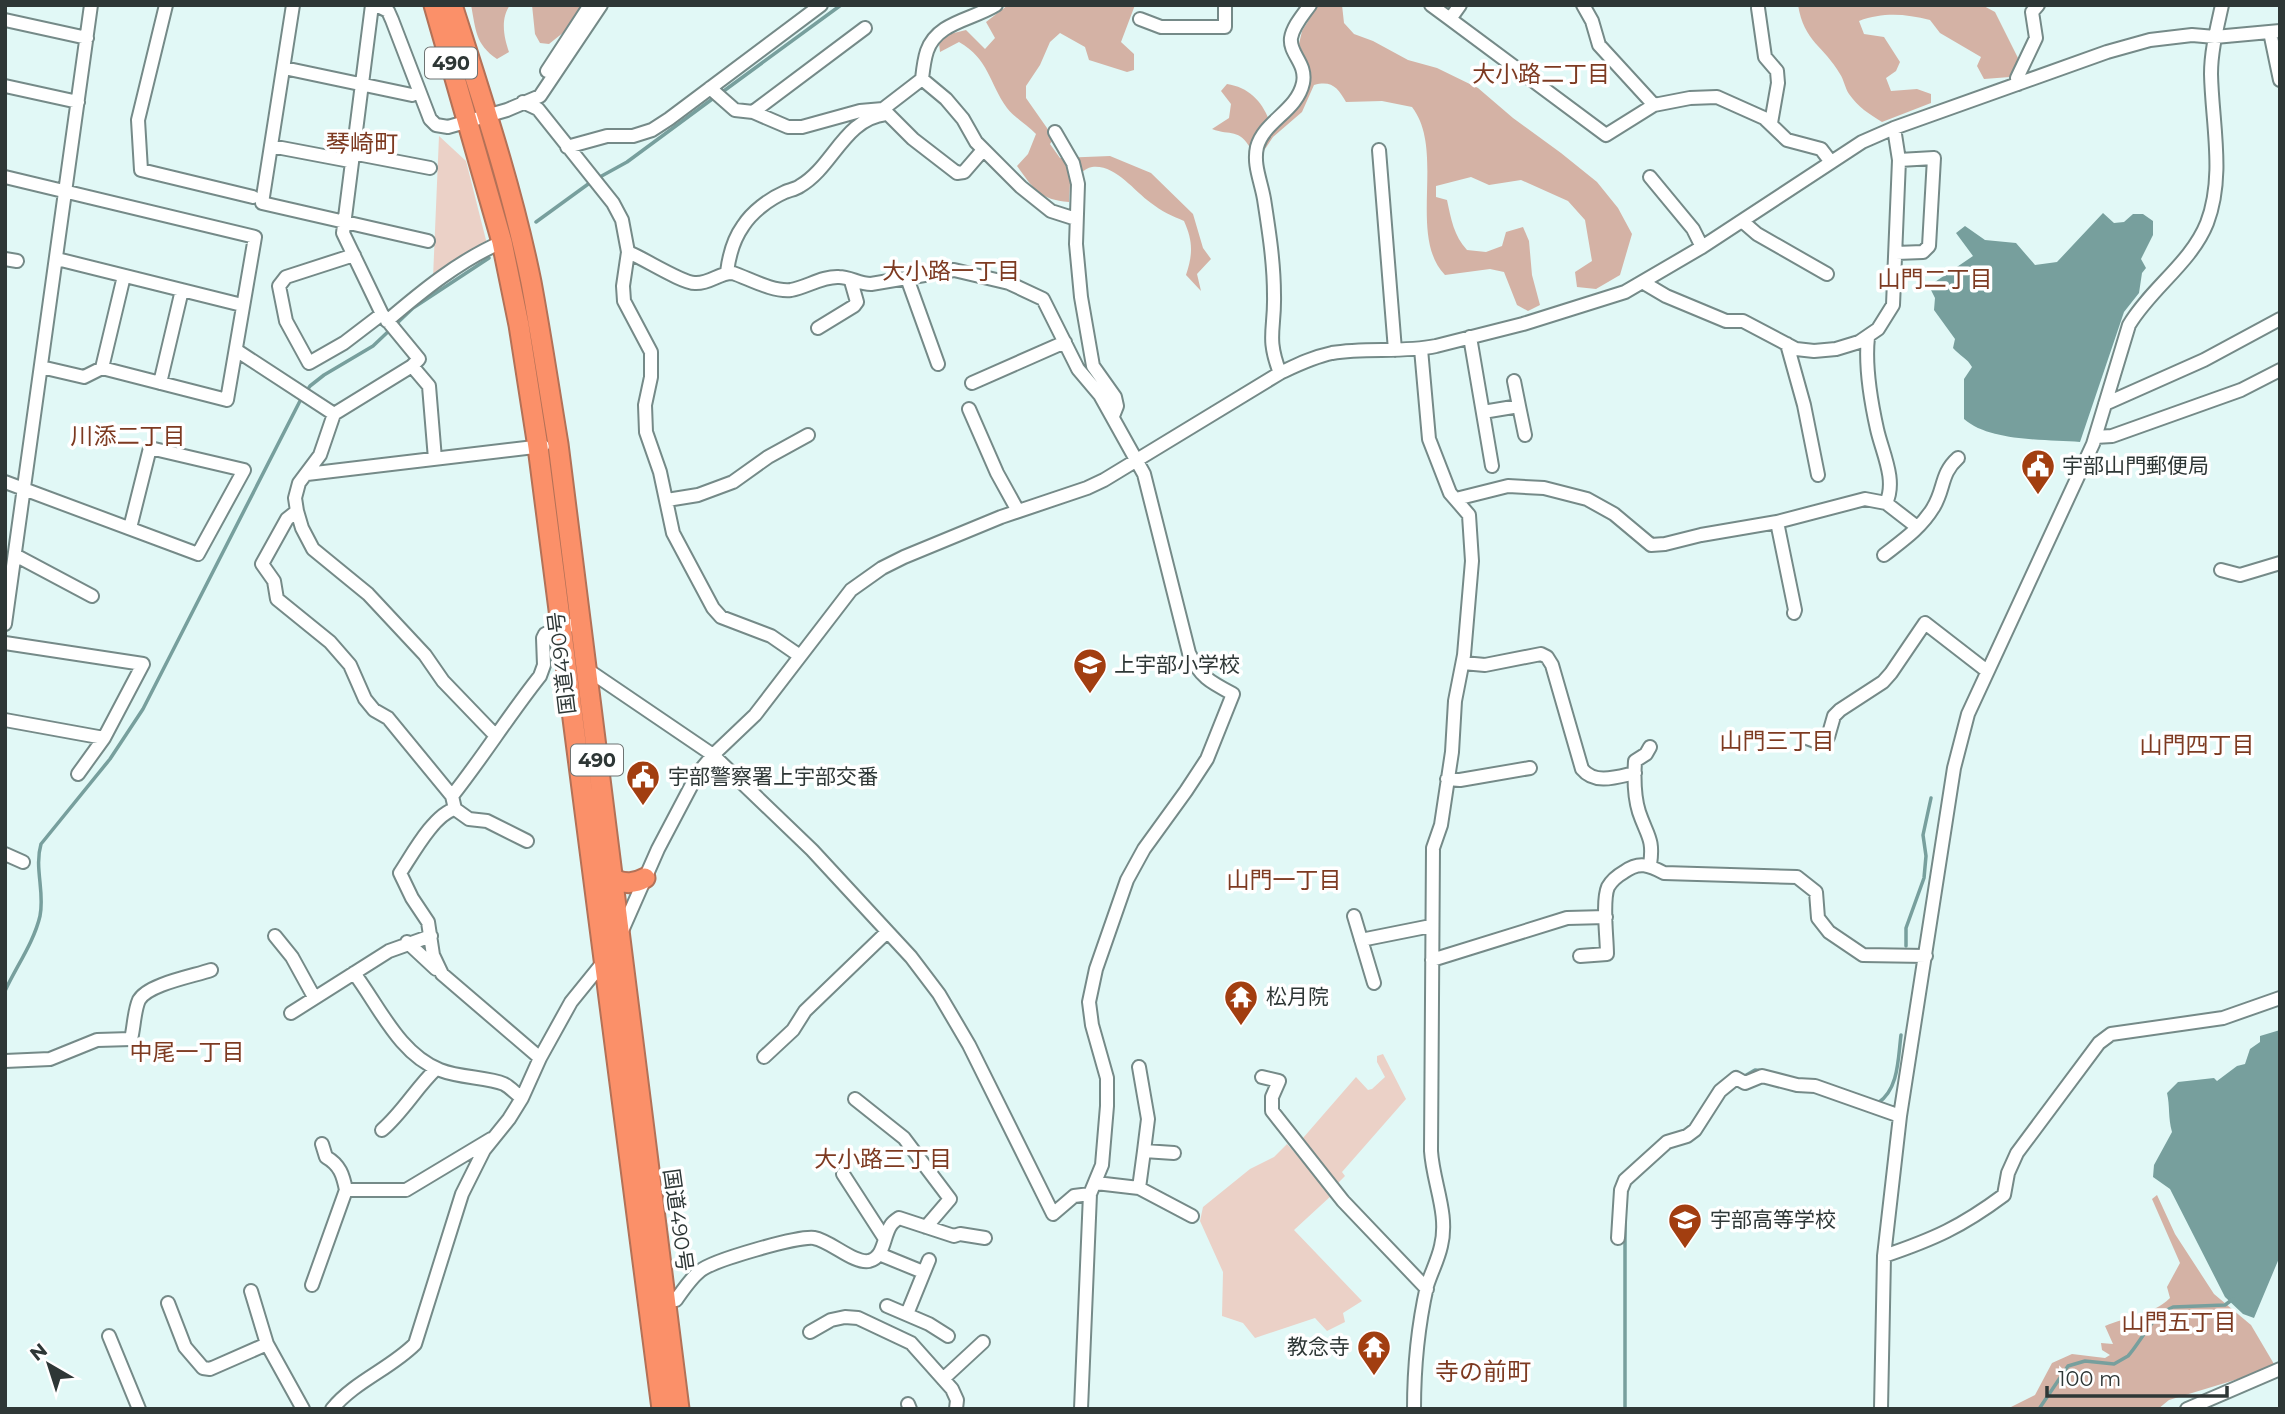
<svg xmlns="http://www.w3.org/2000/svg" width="2285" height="1414" font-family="Montserrat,'Noto Sans JP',sans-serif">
	<rect width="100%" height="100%" fill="#e1f8f6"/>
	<!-- green -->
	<path fill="#ebd1c7" d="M439,136L466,161L487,244L433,278Z
		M1383,1054L1406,1099L1342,1172L1345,1176L1336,1185L1303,1138L1356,1077L1368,1090L1372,1089L1385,1077L1377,1062V1056Z
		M1287,1144L1332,1195L1294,1230L1362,1301L1343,1313L1345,1322L1327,1331L1315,1318L1255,1338L1243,1323L1222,1316L1223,1272L1200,1221L1203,1207L1250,1169L1274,1157Z"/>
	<!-- forest -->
	<path fill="#d4b2a5" d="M471,5H510C500,19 504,38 509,52L497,59C475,44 476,30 471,5Z
		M532,5H583L569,28L549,44L540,43L535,34Z
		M1008,5H1135L1121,42L1134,54V70L1127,72L1089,60L1085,47L1060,33L1050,42L1040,65L1026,86V98L1054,138L1050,144L1060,158L1110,156L1151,173L1193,214L1203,248L1211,259L1197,274L1201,291L1186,275C1193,254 1193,241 1184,221C1172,216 1161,211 1151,203C1133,190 1115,164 1092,167C1084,168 1076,178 1070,183L1069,202C1040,200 1033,188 1017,166L1028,154L1036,134C1027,125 1015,118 1007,108C989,83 989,59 959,42L940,52L939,43L950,34L966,30L985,49L995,38L986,22Z
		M1318,5H1342L1344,23L1354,34L1373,41L1408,60L1437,68L1478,88L1513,118L1561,153L1597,182L1618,208L1632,234L1620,275L1596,289L1577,287L1575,272L1592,261L1585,220L1568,201L1521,180L1489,185L1471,177L1436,186V197L1447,200C1451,219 1454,236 1467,250L1486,252L1502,246L1506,232L1523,227L1529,241L1532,275L1540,305L1528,311L1517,305L1504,272L1490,269L1445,275C1407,236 1446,151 1412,107L1382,101L1346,102C1338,88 1332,80 1314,85L1302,112L1273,137L1263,152L1251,149C1239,128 1231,136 1212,129L1229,118L1231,104L1221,91L1227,84C1248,87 1262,101 1269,120L1309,82L1307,64L1299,44L1302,31Z
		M1798,5H1982L1995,12L2018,58L2010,77L1984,79L1977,66L1981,57L1940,33L1930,20C1905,14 1884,12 1859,21L1864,34L1884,37L1900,62L1896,71L1886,78L1891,91L1917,89L1931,94V103L1882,122C1869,114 1858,107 1849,94C1845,88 1844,80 1840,74C1824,46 1804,42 1798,5Z
		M2157,1195L2175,1234L2214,1294L2251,1325L2274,1364L2238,1379L2169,1400L2158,1409H2007L2035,1395L2052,1363L2072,1354L2105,1358L2110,1355L2102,1350L2101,1343L2113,1344L2105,1326C2128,1316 2151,1316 2170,1298L2167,1287L2180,1263L2152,1199Z"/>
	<!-- water -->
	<path fill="#779f9d" d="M2103,213L2114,223L2124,222L2133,214H2143L2153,221V235L2141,259L2146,268L2142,273L2139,293L2124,312L2080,442C2046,439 1990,442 1964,419V379L1972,367C1967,358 1960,356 1953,348L1955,339L1934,310L1935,298L1929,286L1973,256L1956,233L1965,226L1985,240L2016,243L2035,265L2057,262Z
		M2280,1030V1256L2254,1318L2243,1314L2225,1297L2170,1189L2153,1177L2154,1165L2172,1132C2168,1118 2170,1106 2167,1093L2178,1082L2214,1078L2217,1081L2237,1066L2245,1064L2250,1049L2260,1042V1036Z"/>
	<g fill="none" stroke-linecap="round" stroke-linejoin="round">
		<!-- stream -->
		<path stroke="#779f9d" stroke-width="3.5" d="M721,93L841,5
			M598,178L627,162L715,97
			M536,222L591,182
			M1906,946V928L1924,878L1926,856L1923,835L1931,798
			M5,991C16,967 34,942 40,916C45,892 34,868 41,844L110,759L143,709L301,399L310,386L324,375L373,346L413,308L489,258
			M1743,1077L1755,1070L1764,1071
			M1878,1103C1899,1089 1898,1058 1901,1035
			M1625,1409V1219
			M2039,1409L2068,1366L2085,1361L2114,1364L2128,1356C2143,1339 2151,1316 2173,1307L2225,1305L2233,1299"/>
		<!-- minor casing -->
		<g stroke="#758a88" stroke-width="16">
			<path id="minor" d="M166,5L138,120L141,170L253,197
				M293,5L262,203L428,241
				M372,5L343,233L382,314L419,359L412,366L334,414L320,455L299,483L295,498L297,511L302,528L313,549L368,594L425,655L443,681L495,735
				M376,5L388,11L392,20L430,119L436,125L448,127L507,110L540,96L601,5
				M1431,5L1450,19
				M1460,5L1450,19L1606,135L1654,105L1690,98L1717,97L1764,118L1787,140L1821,149L1831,162
				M1583,5L1592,21L1599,45L1654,105
				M1758,8L1765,57L1777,71L1778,83L1771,123
				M1140,19L1161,27H1225V5
				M5,20L87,38
				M2270,32L2280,80
				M284,68L412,95
				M547,71L590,5
				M922,79C923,70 924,60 927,51C937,22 972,20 996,5
				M2018,84L2017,78L2036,38L2032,12L2038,5
				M5,86L78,102
				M710,88L735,110L753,112L788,127H802L860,111L883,109L913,139L957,173L964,172L983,150
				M523,102L538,109L613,203L622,220L628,252L623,286L624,301L651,352V377L645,405L646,432L660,472L673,533L713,608L721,617L771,636L800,656
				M883,109L922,79L946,99L963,119L976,142L1021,187L1051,211L1076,219
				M753,112L865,28
				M1055,132L1073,163L1078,184L1076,244L1081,297L1093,366L1115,397L1117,406L1113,416
				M271,146L350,161
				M567,147L607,136H633L652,130L669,119L821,5
				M1379,150L1395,350
				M352,153L430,168
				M5,177L255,237L227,400L102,368L84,377L41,367
				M1650,177L1693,229L1702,247
				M1742,221L1757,234L1827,274
				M628,252C645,259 682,283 695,283C710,284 720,272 733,273C750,279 773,292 791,290C807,287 823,276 839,277C850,277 859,284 871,284L954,270L1009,283L1043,299L1078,369L1100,395L1144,474L1189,653C1200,677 1210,682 1233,694L1207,759L1186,791L1144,849L1127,880L1096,969L1089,1002L1092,1025L1107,1078V1106L1102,1165L1090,1194L1081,1409
				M1896,253L1923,252L1929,246L1934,158L1899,160
				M354,255L286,277L279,286L286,321L309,363L344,343L382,314
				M5,259L17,261
				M57,259L242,305
				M727,272C729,256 733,240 743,226C752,212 769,199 785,192C790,190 796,189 800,186C833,167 844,119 886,114
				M907,278L938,364
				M1644,283L1666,296L1726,321H1743L1796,349L1814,351L1836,349L1859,342L1878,329L1893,305L1899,160L1894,128
				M387,321C422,291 460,260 502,242
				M818,328L854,306L857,302L851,281
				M1470,337L1492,466
				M1868,337C1865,364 1871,402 1877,429C1882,452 1897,480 1886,503
				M1787,344L1804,405L1818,475
				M236,350L334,414
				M412,366L429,386L435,459
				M102,368L124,276
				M1280,373C1266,337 1275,330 1274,295C1274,263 1269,231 1264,199C1261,181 1253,165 1257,147C1264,121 1297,111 1303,83C1307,63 1289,54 1291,38C1293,26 1303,15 1310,5
				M1514,381L1519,406
				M160,383L182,290
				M972,383L1065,342
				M2105,404L2204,360L2280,319
				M969,409L997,473L1018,511
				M1483,412L1519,406L1525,435
				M2095,437L2112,436L2241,390L2280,370
				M307,474L543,446
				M5,482L198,554L244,470L150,448L130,528
				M1456,499L1508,486L1544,488L1587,499L1614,514L1651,545L1665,544L1701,535L1777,522L1865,499L1886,503L1917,527
				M667,500L698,495L733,482L768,457L808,435
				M297,511L287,519L262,564L274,581L277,599L330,642L350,665L365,699L374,710L388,718L452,796
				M1777,522L1795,610L1794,613
				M15,555L92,596
				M1884,555C1902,541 1921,528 1933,508C1945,489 1940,474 1958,458
				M2221,570L2240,575L2280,563
				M5,624L91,5
				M5,643L143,664L104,738L78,774
				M1463,663L1485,665L1541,654L1547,657L1552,665L1582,769C1595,785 1617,777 1635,773
				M585,668L713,755L812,850L911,957L939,994L969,1045L1053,1214L1074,1196L1090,1194
				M5,720L104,738
				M1804,737L1820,743L1828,737L1834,716L1840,710L1883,682L1891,673L1925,623L1987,671
				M1650,747L1646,754L1635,761C1634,777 1634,796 1639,812C1647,836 1654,838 1650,865
				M1447,779L1460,780L1530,768
				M455,809L469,819L487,821L527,841
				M5,854L23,862
				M1354,916L1374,983
				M621,933L658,849L698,773L713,755L755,715L851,590L882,568L904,557L1001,517L1087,488L1104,480L1280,373C1297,365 1313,357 1332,353C1366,347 1402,353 1436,346L1523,324L1625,292L1702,247L1862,142L1894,128L2107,52L2150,40L2192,35L2215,37L2280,31
				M275,936L292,957L314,997
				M1361,940L1431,926
				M407,942L436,969
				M1580,956L1607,954C1607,938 1602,901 1608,887C1612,880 1617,876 1624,872C1639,861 1649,865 1664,873L1797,877L1816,892L1818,918L1829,932L1863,955L1926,956
				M1432,960L1567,918L1606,917
				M354,973C379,1006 399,1054 440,1070C460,1078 488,1077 504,1084C510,1087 516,1094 522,1098
				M291,1013L389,951L431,936
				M764,1057L793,1030L805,1011L887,932
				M540,1058L442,974L433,955L428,922L412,898L400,873C412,855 434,814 455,809L452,796C483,757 509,715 540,676L544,665L543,638L545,634L580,622
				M5,1061L50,1059L97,1040L131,1039C134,1028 134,1011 139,1000C148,984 194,976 211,970
				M1139,1067L1148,1119L1144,1151
				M1262,1077L1279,1081L1272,1097V1111L1343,1201L1427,1289
				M855,1099L904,1138L950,1199L926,1227
				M382,1130C403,1112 416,1088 436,1069
				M843,1174L885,1239
				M1096,1183L1139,1188L1192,1216
				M1139,1188L1144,1151L1174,1153
				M346,1190H406L491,1139
				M1618,1238L1621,1190L1625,1180L1667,1142L1687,1136L1695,1130L1720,1091L1736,1078L1745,1083L1762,1076L1797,1085L1815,1086L1900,1116
				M879,1254L923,1272
				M1884,1256C1934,1239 1961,1227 2004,1195L2008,1173L2017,1153L2099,1043L2111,1034L2223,1018L2280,998
				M312,1285L346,1190C343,1175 340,1165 326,1157L322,1144
				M251,1291L267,1344L303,1409
				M658,1302L676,1300C683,1290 691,1278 700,1271C713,1260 798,1236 814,1238C831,1241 854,1264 869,1261C885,1257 883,1236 891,1225C893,1222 896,1220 899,1218L954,1236L960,1234L985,1238
				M168,1303L185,1347L203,1368L210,1369L267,1344
				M887,1306L929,1324L948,1336
				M907,1314L929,1260
				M810,1332L831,1320L845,1317L858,1318L911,1343L952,1389L957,1400L956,1409
				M109,1336L139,1409
				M943,1379L983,1342
				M908,1404L910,1409
				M332,1409C355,1381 390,1369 415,1344L462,1194L484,1150L509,1119L522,1098L540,1058L571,1002L605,960
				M1414,1409C1414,1368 1418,1326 1427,1286C1431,1273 1438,1260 1441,1246C1449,1214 1433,1183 1431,1151L1433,848L1441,825L1452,752L1455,701L1464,655L1472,561L1469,515L1450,493L1429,439L1421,349
				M1881,1409L1884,1256L1900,1116L1954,768L1968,714L2093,444L2129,325C2151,288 2191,263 2207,223C2225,176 2212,123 2211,74C2211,51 2217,28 2222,5
				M2187,1409L2280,1369"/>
		</g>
		<!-- highway casing -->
		<g stroke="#b37157" stroke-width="23">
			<path id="highway" d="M434,5L502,242L519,325L538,447L662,1409
				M452,5C481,96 512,188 531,282C541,336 549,390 558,444L679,1409
				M613,879C625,884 634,884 645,878"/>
		</g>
		<!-- minor -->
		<use href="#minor" stroke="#fff" stroke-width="12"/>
		<!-- highway -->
		<use href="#highway" stroke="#fb9069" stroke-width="19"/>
	</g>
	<!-- icons -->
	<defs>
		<g id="civic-pin" transform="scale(1.75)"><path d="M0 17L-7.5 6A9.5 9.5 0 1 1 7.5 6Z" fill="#a23e10" stroke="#fff"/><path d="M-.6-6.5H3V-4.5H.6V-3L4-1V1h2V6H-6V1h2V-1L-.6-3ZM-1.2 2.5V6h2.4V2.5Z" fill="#fff"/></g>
		<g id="school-pin" transform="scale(1.75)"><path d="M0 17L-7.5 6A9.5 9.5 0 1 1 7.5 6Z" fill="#a23e10" stroke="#fff"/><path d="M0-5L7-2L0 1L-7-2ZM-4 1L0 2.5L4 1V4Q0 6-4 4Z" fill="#fff"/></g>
		<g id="temple-pin" transform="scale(1.75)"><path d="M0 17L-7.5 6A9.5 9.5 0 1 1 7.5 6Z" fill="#a23e10" stroke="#fff"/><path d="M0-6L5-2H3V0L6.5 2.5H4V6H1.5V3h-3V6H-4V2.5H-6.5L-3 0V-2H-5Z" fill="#fff"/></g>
	</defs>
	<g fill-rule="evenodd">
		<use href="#civic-pin" x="2038" y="466"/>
		<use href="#school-pin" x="1090" y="665"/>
		<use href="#civic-pin" x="643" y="777"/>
		<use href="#temple-pin" x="1241" y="997"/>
		<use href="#school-pin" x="1685" y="1220"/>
		<use href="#temple-pin" x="1374" y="1347"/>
	</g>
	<g text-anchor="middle" stroke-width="7" stroke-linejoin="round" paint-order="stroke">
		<!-- shield labels -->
		<g fill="#fff" stroke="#6d7372" stroke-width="2">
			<rect x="425" y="47.5" width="52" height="31" rx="5"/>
			<rect x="571" y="744.5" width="52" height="31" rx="5"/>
		</g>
		<g font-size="19" font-weight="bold" fill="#2e3736">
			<text x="451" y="70">490</text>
			<text x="597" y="767">490</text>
		</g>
		<!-- poi labels -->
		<g font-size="21" fill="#2e3736" stroke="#fff" text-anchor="start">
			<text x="2062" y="473">宇部山門郵便局</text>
			<text x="1114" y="672">上宇部小学校</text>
			<text x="668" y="784">宇部警察署上宇部交番</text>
			<text x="1266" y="1004">松月院</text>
			<text x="1710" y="1227">宇部高等学校</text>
			<text x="1350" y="1354" text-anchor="end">教念寺</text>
		</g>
		<!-- street labels -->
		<g font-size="21" fill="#2e3736" stroke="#fff">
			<text transform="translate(562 663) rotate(-97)" y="7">国道490号</text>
			<text transform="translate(678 1220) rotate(82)" y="7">国道490号</text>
		</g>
		<!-- neighbourhood labels -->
		<g font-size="23" fill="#7d3a21" stroke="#fff">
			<text x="1541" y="82">大小路二丁目</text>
			<text x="951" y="279">大小路一丁目</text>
			<text x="1935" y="287">山門二丁目</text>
			<text x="128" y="444">川添二丁目</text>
			<text x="1777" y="749">山門三丁目</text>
			<text x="2197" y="753">山門四丁目</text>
			<text x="1284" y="888">山門一丁目</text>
			<text x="187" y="1060">中尾一丁目</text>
			<text x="883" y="1167">大小路三丁目</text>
			<text x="2179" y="1330">山門五丁目</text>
		</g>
		<!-- quarter labels -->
		<g font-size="24" fill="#7d3a21" stroke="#fff">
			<text x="362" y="152">琴崎町</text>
			<text x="1483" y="1380">寺の前町</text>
		</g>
	</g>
	<!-- border -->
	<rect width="2285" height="1414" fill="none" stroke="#2e3736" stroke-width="14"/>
	<!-- north arrow -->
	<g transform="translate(49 1365) rotate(321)" stroke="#ffffff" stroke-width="5" paint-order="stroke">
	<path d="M0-5L12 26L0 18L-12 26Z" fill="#2e3736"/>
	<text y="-10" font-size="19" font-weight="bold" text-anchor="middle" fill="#2e3736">N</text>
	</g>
	<!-- scale -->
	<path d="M2047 1386v10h180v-10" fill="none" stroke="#2e3736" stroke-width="3.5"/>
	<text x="2058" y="1386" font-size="21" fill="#2e3736" stroke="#ffffff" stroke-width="5" paint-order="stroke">100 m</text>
</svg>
